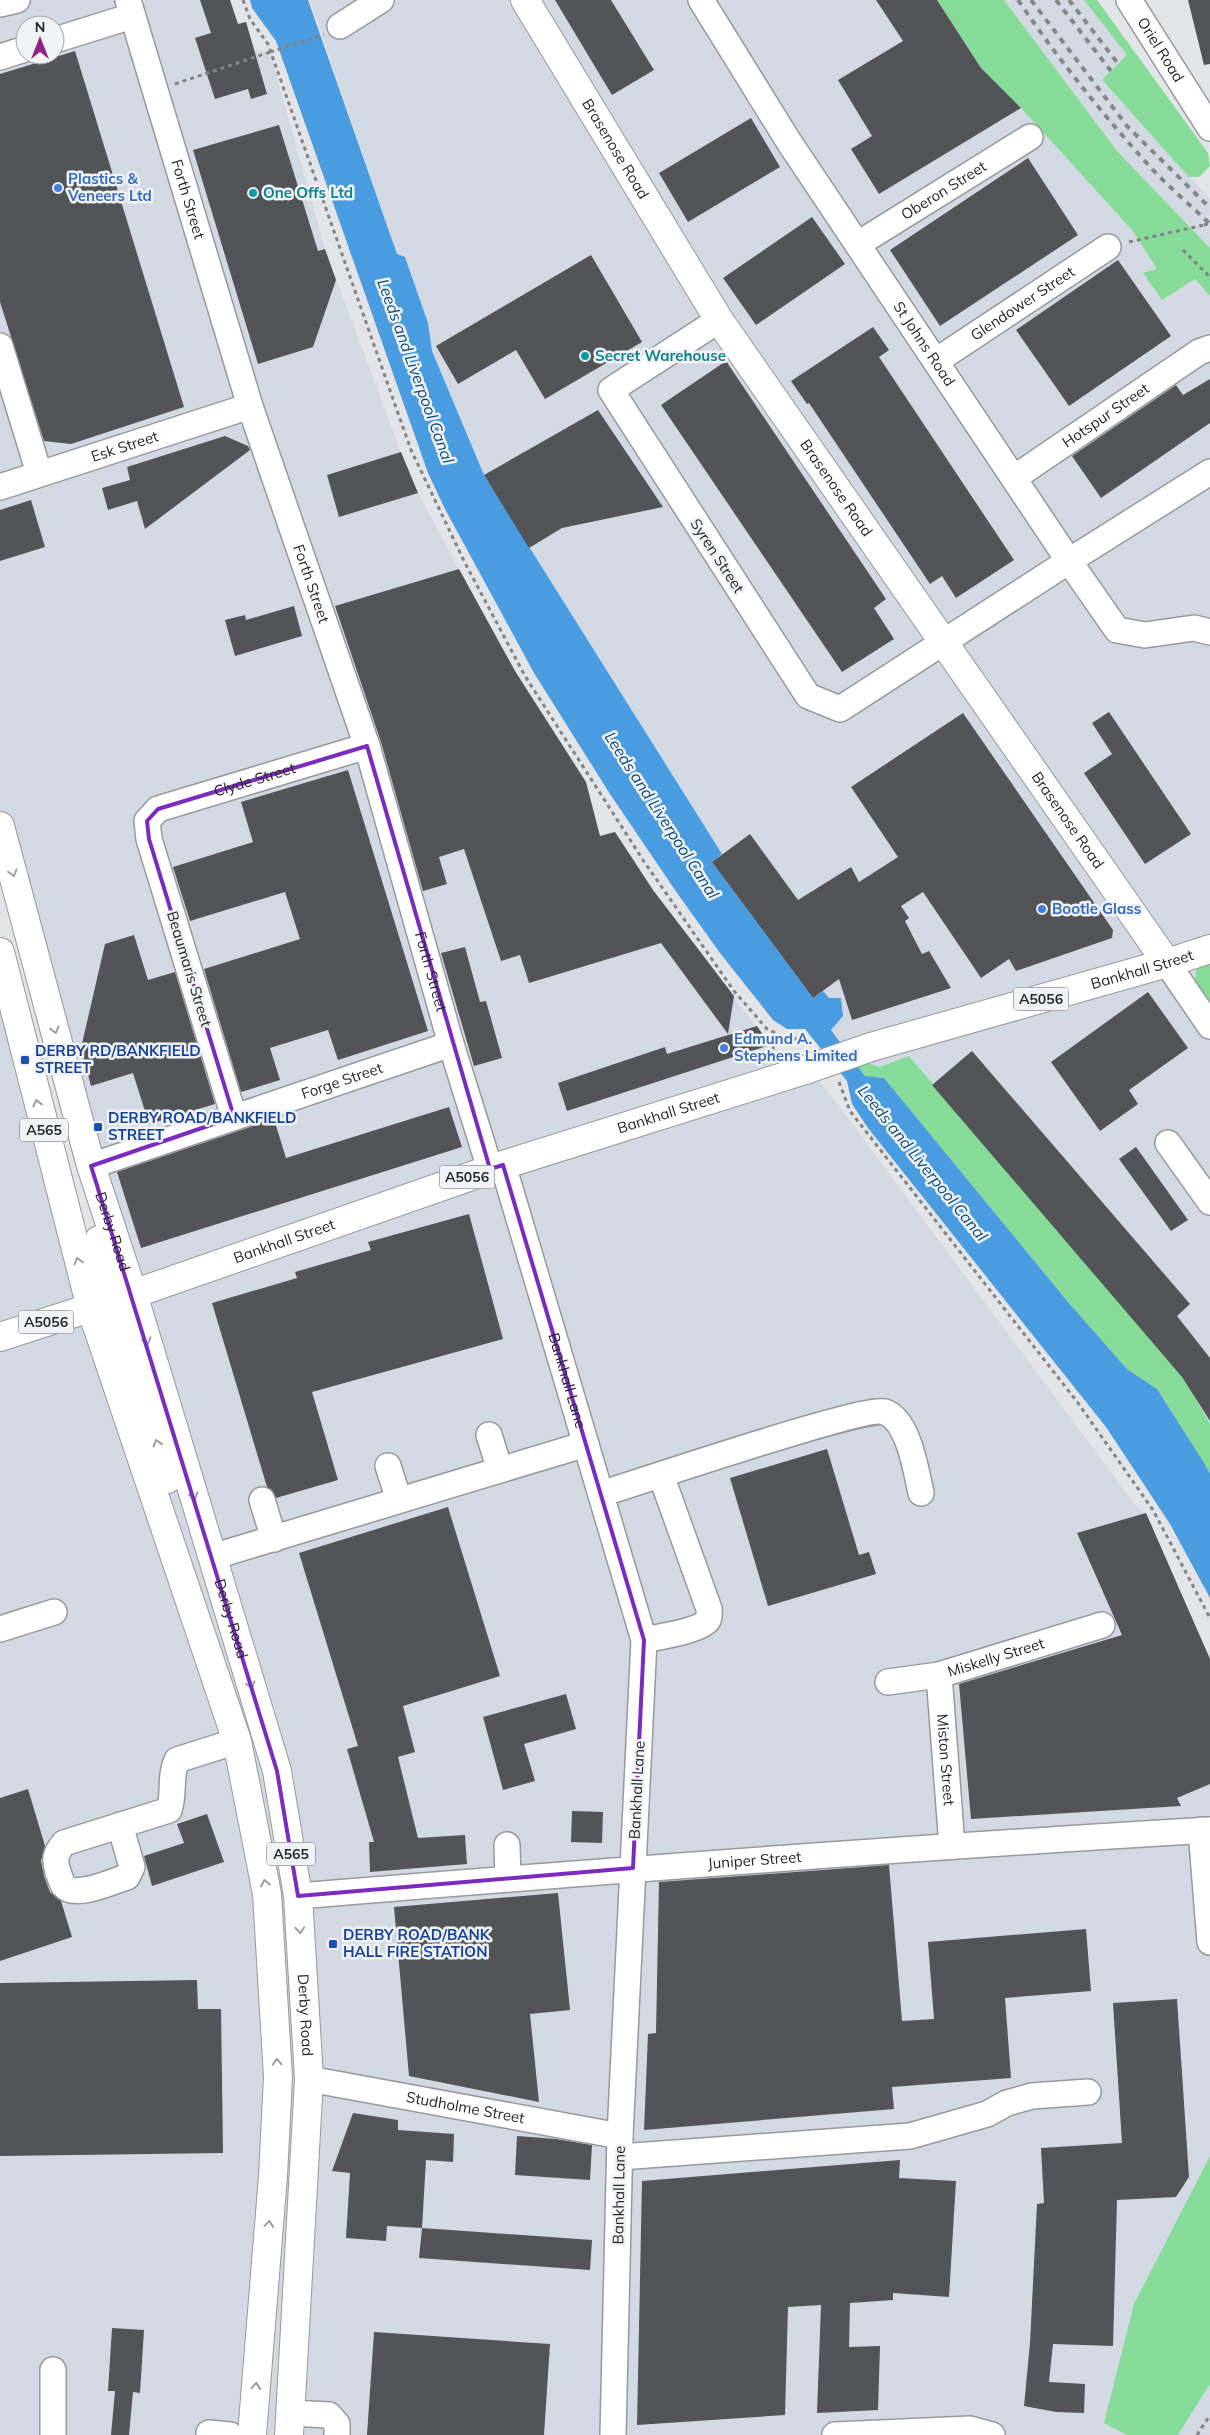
<svg xmlns="http://www.w3.org/2000/svg" width="1210" height="2435" font-family="Mulish,sans-serif">
	<rect width="100%" height="100%" fill="#e3e4e8"/>
	<!-- built -->
	<path fill="#d3d9e3" fill-rule="evenodd" d="M0,0H230L238,24L246,22L255,50L270,52L325,249L401,452L418,493L459,569L515,671L555,736L600,836L615,832L653,890L770,1045L805,1070L824,1086L1136,1506L1146,1513L1210,1659V2156L1104,2423L1127,2435H0V952L91,1307L132,1294L0,826ZM25,25H55V55H25Z
		M310,0H937L981,68L1021,108L1132,230L1157,269L1143,273L1162,299L1195,279L1210,296V1424L1174,1368L909,1057L880,1067L868,1063L858,1066L831,1030L843,1016L841,998H813L712,862L722,854L484,475L432,351L428,323L405,258L397,254Z
		M1004,0H1084L1127,55L1102,81L1210,199V248L1117,151Z
		M1210,2384V2435H1178Z"/>
	<!-- green -->
	<path fill="#85db97" d="M937,0H1004L1117,151L1210,248V296L1195,279L1162,300L1143,273L1157,269L1132,230L1021,108L981,68Z
		M1084,0H1097L1208,153L1210,166L1199,177H1189L1102,80L1127,55Z
		M1210,959V1010L1194,989L1197,963Z
		M909,1056L1181,1374L1210,1424V1474L1157,1389L1127,1369L1068,1302L884,1078L865,1076L858,1066L868,1063L880,1067Z
		M1210,2156V2384L1178,2435H1127L1104,2423L1134,2304Z"/>
	<!-- water -->
	<path fill="#499cdf" d="M250,0H308L397,254L405,257L428,323L432,351L484,475L722,854L712,862L813,998L823,991L829,998H841L843,1016L831,1030L865,1076L884,1078L1068,1302L1127,1369L1157,1389L1204,1463L1210,1474V1598L1170,1524L1106,1427L868,1128L852,1104L847,1081L805,1029H787L773,1020L720,953L675,890L610,794L534,673L445,509L428,473L276,41L252,8Z"/>
	<!-- building -->
	<path fill="#535457" d="M200,0H230L238,24L246,22L267,94L251,99L248,89L215,99L195,38L211,33Z
		M555,0H611L654,70L612,95Z
		M876,0H937L981,68L1021,108L879,194L851,149L872,136L838,80L903,41Z
		M1188,0H1210V64L1204,65Z
		M75,51L184,407L71,444L44,441L0,302V74Z
		M751,118L780,167L688,222L659,173Z
		M279,125L318,251L325,249L336,280L313,347L258,364L193,150Z
		M1028,158L1078,235L940,326L890,250Z
		M812,217L845,264L756,325L723,278Z
		M591,255L642,342L545,399L516,350L458,384L436,346Z
		M1118,260L1171,336L1069,406L1016,330Z
		M873,327L889,350L879,357L1014,560L956,598L942,576L930,584L809,403L807,404L791,381Z
		M726,361L886,599L874,608L894,639L842,672L661,405Z
		M1210,379V423L1101,498L1072,456L1176,385L1183,395Z
		M598,410L663,507L562,528L529,548L484,475Z
		M225,436L248,446L250,450L145,529L137,501L108,510L102,488L130,480L127,467Z
		M401,452L418,493L339,517L327,475Z
		M31,500L45,547L0,561V510Z
		M459,569L515,671L586,782L600,836L615,832L653,890L734,996L728,1034L661,943L529,983L520,955L501,961L464,849L439,857L447,884L423,891L381,742L335,606Z
		M294,606L302,636L235,656L225,620L245,615L246,620Z
		M1109,712L1191,834L1145,864L1084,773L1112,754L1092,723Z
		M963,713L1113,930L1112,938L1016,971L1009,959L981,978L923,892L901,906L909,918L905,921L922,954L929,951L951,988L852,1020L839,979L813,998L712,862L750,834L798,900L851,867L859,882L898,857L851,787Z
		M348,770L428,1031L338,1060L328,1030L270,1048L280,1080L241,1092L204,969L300,939L285,892L190,921L173,867L253,842L241,802Z
		M134,935L148,980L175,972L215,1104L149,1124L133,1073L91,1086L81,1048L105,944Z
		M465,947L480,1002L486,1001L502,1058L474,1066L441,953Z
		M1148,992L1188,1048L1129,1090L1138,1104L1100,1131L1051,1062Z
		M757,1026L770,1045L567,1111L558,1083L665,1047L667,1054Z
		M972,1051L1190,1304L1177,1316L1210,1358V1421L1182,1377L932,1085Z
		M449,1107L462,1147L141,1248L117,1172L274,1119L286,1158Z
		M1136,1147L1188,1220L1171,1231L1119,1159Z
		M469,1214L503,1339L312,1392L338,1480L276,1498L272,1490L267,1487L212,1303L297,1278L295,1272L371,1250L368,1242Z
		M827,1449L859,1555L869,1552L876,1574L768,1606L730,1478Z
		M448,1507L500,1676L403,1706L415,1752L398,1757L418,1838L465,1835L467,1864L370,1872L369,1842H374L347,1749L358,1746L299,1553Z
		M1146,1513L1210,1659V1784L1177,1798L1181,1806L971,1819L959,1684L1122,1635L1077,1533Z
		M566,1694L576,1729L524,1744L535,1781L503,1790L483,1717Z
		M28,1789L45,1846L41,1861L44,1876L50,1892L61,1901L72,1937L0,1961V1798Z
		M572,1811L603,1812L602,1843L571,1842Z
		M207,1814L224,1862L152,1886L144,1856L184,1843L177,1824Z
		M889,1865L902,2021L934,2019L928,1942L1086,1929L1091,1991L1005,1998L1011,2078L892,2087L894,2109L644,2130L648,2034L656,2033L659,1882Z
		M558,1893L570,2010L530,2014L539,2102L409,2076L394,1907Z
		M197,1980L198,2009H221L223,2153L0,2156V1983Z
		M1177,1999L1189,2177L1176,2197L1117,2200L1113,2346L1053,2344L1049,2382L1085,2384L1084,2413L1056,2412L1024,2406L1030,2343L1037,2204L1044,2203L1041,2148L1122,2143L1113,2003Z
		M353,2113L398,2120V2130L454,2134L453,2162L426,2160L422,2228L387,2226L386,2241L346,2238L350,2173L332,2171Z
		M517,2136L556,2139L592,2145L590,2180L515,2175Z
		M900,2160L899,2178L956,2181L949,2297L893,2293V2300L850,2303L849,2347L880,2346L878,2410L817,2413L821,2305L788,2307L785,2415L637,2425L642,2181Z
		M422,2228L592,2240L590,2270L419,2258Z
		M112,2328L144,2330L140,2393L133,2392L129,2435H111L115,2391H108Z
		M374,2332L550,2344L544,2435H367Z"/>
	<g fill="none" stroke-linecap="round" stroke-linejoin="round">
		<!-- minor casing -->
		<g stroke="#97999c" stroke-width="28">
			<g id="minor">
				<path id="s1" d="M128,0L250,406L367,746L451,1044L490,1169"/>
				<path id="s2" d="M701,0L789,142L1069,561L840,709L808,696L611,390L719,320"/>
				<path id="s3" d="M1129,0L1210,128"/>
				<path d="M0,4L17,0"/>
				<path d="M340,26L381,0"/>
				<path d="M55,40L132,16"/>
				<path d="M0,57L25,49"/>
				<path id="s4" d="M858,244L1030,137"/>
				<path d="M0,346L39,473"/>
				<path id="s5" d="M936,361L1108,247"/>
				<path d="M1210,472L1069,561L1117,630L1145,635L1194,628L1210,632"/>
				<path id="s6" d="M1014,478L1199,352L1210,348"/>
				<path id="s7" d="M0,487L250,406"/>
				<path d="M1167,963L1210,1026"/>
				<path id="s8" d="M234,1117L149,839L147,821L158,809L367,746"/>
				<path d="M1168,1143L1210,1202"/>
				<path id="s9" d="M503,1165L644,1640L620,2136L613,2435"/>
				<path id="s10" d="M91,1166L451,1044"/>
				<path d="M489,1435L500,1470"/>
				<path d="M388,1466L399,1500"/>
				<path d="M601,1494C636,1483 867,1405 885,1412C909,1421 916,1471 921,1493"/>
				<path d="M262,1500L274,1539"/>
				<path d="M212,1557L586,1444"/>
				<path d="M0,1629L54,1612"/>
				<path d="M644,1640C658,1637 700,1631 708,1620C710,1617 709,1613 709,1609L661,1475"/>
				<path id="s11" d="M939,1675L952,1846"/>
				<path id="s12" d="M888,1682L939,1675L1102,1625"/>
				<path d="M120,1825L132,1867L127,1877C113,1881 75,1899 64,1886C61,1883 60,1876 58,1872C54,1859 55,1854 64,1843L169,1810C175,1793 169,1777 177,1760L237,1741"/>
				<path d="M1201,1830L1210,1942"/>
				<path d="M507,1845L508,1879"/>
				<path id="s13" d="M298,1896C602,1871 906,1848 1210,1830"/>
				<path id="s14" d="M309,2079L620,2136"/>
				<path d="M620,2157L910,2136L987,2114L1007,2103L1032,2096L1088,2092"/>
				<path d="M53,2370V2435"/>
				<path d="M290,2413L329,2415L337,2424V2435"/>
				<path d="M209,2433L230,2435"/>
				<path d="M835,2435L970,2429L992,2435"/>
			</g>
		</g>
		<!-- major casing -->
		<g stroke="#97999c" stroke-width="30">
			<g id="major">
				<path id="s15" d="M525,0L719,320L1167,963"/>
				<path id="s16" d="M871,1047L1167,963L1210,949"/>
				<path id="s17" d="M0,1337L133,1294L503,1165L805,1070"/>
			</g>
		</g>
		<!-- highway casing -->
		<g stroke="#97999c" stroke-width="30">
			<g id="highway">
				<path id="s18" d="M0,826L91,1166L133,1294L277,1771L298,1896L309,2079L289,2435"/>
				<path d="M0,952L91,1308L237,1741L267,1894L278,2077L273,2176L252,2435"/>
				<path d="M133,1294L121,1308V1323L167,1479"/>
				<path d="M91,1308C112,1280 108,1272 99,1240"/>
			</g>
		</g>
		<!-- path -->
		<path stroke="#828386" stroke-width="3" stroke-dasharray="4 4" stroke-linecap="butt" d="M243,0L250,19L268,44L411,450L465,563L525,676L643,860L734,991L767,1029L786,1038L806,1040L809,1044
			M175,84L270,52
			M1129,242L1204,225
			M1183,250L1210,277
			M772,1057L775,1035
			M839,1082L850,1111L1078,1403L1153,1510L1210,1618
			M1197,2435L1210,2415"/>
		<!-- minor -->
		<use href="#minor" stroke="#fff" stroke-width="25"/>
		<!-- major -->
		<use href="#major" stroke="#fff" stroke-width="28"/>
		<!-- highway -->
		<use href="#highway" stroke="#fff" stroke-width="28"/>
		<!-- rail -->
		<path stroke="#868789" stroke-width="4" stroke-dasharray="6 6" stroke-linecap="butt" d="M1018,0C1056,56 1099,110 1144,160C1164,183 1188,203 1210,224
			M1031,0L1127,126L1210,208
			M1056,0L1111,71
			M1069,0L1119,65"/>
		<!-- major-bridge casing -->
		<g stroke="#97999c" stroke-width="30" stroke-linecap="butt">
			<path id="major-bridge" d="M805,1070L871,1047"/>
		</g>
		<!-- path-bridge -->
		<path stroke="#828386" stroke-width="3" stroke-dasharray="4 4" stroke-linecap="butt" d="M270,52L324,35
			M1204,225L1210,223"/>
		<!-- major-bridge -->
		<use href="#major-bridge" stroke="#fff" stroke-width="28"/>
	</g>
	<!-- one-way arrows -->
	<defs><path id="oneway-chevron" d="M-2-3.5L2.5 0L-2 3.5" fill="none" stroke-width="1.6" stroke-linecap="round" stroke-linejoin="round" transform="scale(1.25)"/></defs>
	<g stroke="#9d9e9e">
		<use href="#oneway-chevron" transform="translate(13 873) rotate(75)"/>
		<use href="#oneway-chevron" transform="translate(55 1030) rotate(75)"/>
		<use href="#oneway-chevron" transform="translate(37 1103) rotate(-104)"/>
		<use href="#oneway-chevron" transform="translate(78 1261) rotate(-105)"/>
		<use href="#oneway-chevron" transform="translate(147 1341) rotate(73)"/>
		<use href="#oneway-chevron" transform="translate(157 1443) rotate(-107)"/>
		<use href="#oneway-chevron" transform="translate(194 1496) rotate(73)"/>
		<use href="#oneway-chevron" transform="translate(251 1685) rotate(73)"/>
		<use href="#oneway-chevron" transform="translate(265 1883) rotate(-101)"/>
		<use href="#oneway-chevron" transform="translate(300 1930) rotate(86)"/>
		<use href="#oneway-chevron" transform="translate(277 2062) rotate(-93)"/>
		<use href="#oneway-chevron" transform="translate(269 2224) rotate(-85)"/>
		<use href="#oneway-chevron" transform="translate(256 2386) rotate(-85)"/>
	</g>
	<!-- marked area -->
	<path fill="none" stroke="#7b2cbf" stroke-width="4" stroke-linejoin="round" d="M367,746L490,1169L503,1165L644,1640L633,1868L298,1896L277,1771L91,1166L234,1117L149,839L147,821L158,809Z"/>
	<!-- markers -->
	<g fill="#3f7fe0" stroke="#f0f2f5" stroke-width="2">
		<circle cx="58" cy="188" r="5"/>
		<circle cx="1042" cy="909" r="5"/>
		<circle cx="724" cy="1048" r="5"/>
	</g>
	<g fill="#0f9aa8" stroke="#f0f2f5" stroke-width="2">
		<circle cx="253" cy="193" r="5"/>
		<circle cx="585" cy="356" r="5"/>
	</g>
	<g fill="#1a4fb4" stroke="#f0f2f5" stroke-width="2">
		<rect x="20" y="1055" width="10" height="10" rx="2.5"/>
		<rect x="93" y="1122" width="10" height="10" rx="2.5"/>
		<rect x="328" y="1939" width="10" height="10" rx="2.5"/>
	</g>
	<g text-anchor="middle" stroke-width="5" stroke-linejoin="round" paint-order="stroke">
		<!-- shield labels -->
		<g fill="#f0f2f5" stroke="#636466" stroke-width="1">
			<rect x="1013.5" y="987.5" width="55" height="23" rx="4"/>
			<rect x="20" y="1118.5" width="48" height="23" rx="4"/>
			<rect x="439.5" y="1165.5" width="55" height="23" rx="4"/>
			<rect x="18.5" y="1310.5" width="55" height="23" rx="4"/>
			<rect x="267" y="1842.5" width="48" height="23" rx="4"/>
		</g>
		<g font-size="14" font-weight="bold" fill="#262728">
			<text x="1041" y="1004">A5056</text>
			<text x="44" y="1135">A565</text>
			<text x="467" y="1182">A5056</text>
			<text x="46" y="1327">A5056</text>
			<text x="291" y="1859">A565</text>
		</g>
		<!-- street labels -->
		<g font-size="15" fill="#262728" stroke="#f0f2f5">
			<text dy="5" stroke="none"><textPath href="#s3" startOffset="59">Oriel Road</textPath></text>
			<text dy="5" stroke="none"><textPath href="#s15" startOffset="174">Brasenose Road</textPath></text>
			<text dy="5" stroke="none"><textPath href="#s4" startOffset="101">Oberon Street</textPath></text>
			<text dy="5" stroke="none"><textPath href="#s1" startOffset="208">Forth Street</textPath></text>
			<text dy="5" stroke="none"><textPath href="#s5" startOffset="104">Glendower Street</textPath></text>
			<text dy="5" stroke="none"><textPath href="#s2" startOffset="410">St Johns Road</textPath></text>
			<text dy="5" stroke="none"><textPath href="#s6" startOffset="111">Hotspur Street</textPath></text>
			<text dy="5" stroke="none"><textPath href="#s7" startOffset="131">Esk Street</textPath></text>
			<text dy="5" stroke="none"><textPath href="#s15" startOffset="579">Brasenose Road</textPath></text>
			<text transform="translate(717 556) rotate(57)" y="5">Syren Street</text>
			<text dy="5" stroke="none"><textPath href="#s1" startOffset="612">Forth Street</textPath></text>
			<text dy="5" stroke="none"><textPath href="#s8" startOffset="426">Clyde Street</textPath></text>
			<text dy="5" stroke="none"><textPath href="#s15" startOffset="984">Brasenose Road</textPath></text>
			<text transform="translate(189 969) rotate(73)" y="5">Beaumaris Street</text>
			<text dy="5" stroke="none"><textPath href="#s16" startOffset="282">Bankhall Street</textPath></text>
			<text dy="5" stroke="none"><textPath href="#s1" startOffset="1018">Forth Street</textPath></text>
			<text dy="5" stroke="none"><textPath href="#s10" startOffset="265">Forge Street</textPath></text>
			<text dy="5" stroke="none"><textPath href="#s17" startOffset="705">Bankhall Street</textPath></text>
			<text dy="5" stroke="none"><textPath href="#s18" startOffset="421">Derby Road</textPath></text>
			<text dy="5" stroke="none"><textPath href="#s17" startOffset="300">Bankhall Street</textPath></text>
			<text dy="5" stroke="none"><textPath href="#s9" startOffset="225">Bankhall Lane</textPath></text>
			<text dy="5" stroke="none"><textPath href="#s18" startOffset="826">Derby Road</textPath></text>
			<text dy="5" stroke="none"><textPath href="#s12" startOffset="111">Miskelly Street</textPath></text>
			<text dy="5" stroke="none"><textPath href="#s11" startOffset="85">Miston Street</textPath></text>
			<text transform="translate(637 1790) rotate(-87)" y="5">Bankhall Lane</text>
			<text dy="5" stroke="none"><textPath href="#s13" startOffset="458">Juniper Street</textPath></text>
			<text dy="5" stroke="none"><textPath href="#s18" startOffset="1231">Derby Road</textPath></text>
			<text dy="5" stroke="none"><textPath href="#s14" startOffset="159">Studholme Street</textPath></text>
			<text transform="translate(619 2195) rotate(-89)" y="5">Bankhall Lane</text>
		</g>
		<!-- shop labels -->
		<g font-size="15" font-weight="bold" fill="#366cbe" stroke="#f0f2f5" text-anchor="start">
			<text x="68" y="184">Plastics &amp;<tspan x="68" dy="17">Veneers Ltd</tspan></text>
			<text x="1052" y="914">Bootle Glass</text>
			<text x="734" y="1044">Edmund A.<tspan x="734" dy="17">Stephens Limited</tspan></text>
		</g>
		<!-- culture labels -->
		<g font-size="15" font-weight="bold" fill="#0d838f" stroke="#f0f2f5" text-anchor="start">
			<text x="263" y="198">One Offs Ltd</text>
			<text x="595" y="361">Secret Warehouse</text>
		</g>
		<!-- transit labels -->
		<g font-size="15" font-weight="bold" fill="#164399" stroke="#f0f2f5" text-anchor="start">
			<text x="35" y="1056">DERBY RD/BANKFIELD<tspan x="35" dy="17">STREET</tspan></text>
			<text x="108" y="1123">DERBY ROAD/BANKFIELD<tspan x="108" dy="17">STREET</tspan></text>
			<text x="343" y="1940">DERBY ROAD/BANK<tspan x="343" dy="17">HALL FIRE STATION</tspan></text>
		</g>
		<!-- water labels -->
		<g font-size="16" font-style="italic" fill="#0b4a76" stroke="#f0f2f5">
			<text transform="translate(416 371) rotate(70)" y="6">Leeds and Liverpool Canal</text>
			<text transform="translate(662 815) rotate(57)" y="6">Leeds and Liverpool Canal</text>
			<text transform="translate(923 1163) rotate(51)" y="6">Leeds and Liverpool Canal</text>
		</g>
	</g>
	<!-- north arrow -->
	<g transform="translate(40 40)"><circle r="24" fill="#f0f2f5" stroke="#9fa1a3"/>
	<path d="M0-4L9 19L0 12L-9 19Z" fill="#8f2183"/>
	<text y="-8" font-size="14" font-weight="bold" text-anchor="middle" fill="#262728">N</text>
	</g>
</svg>
